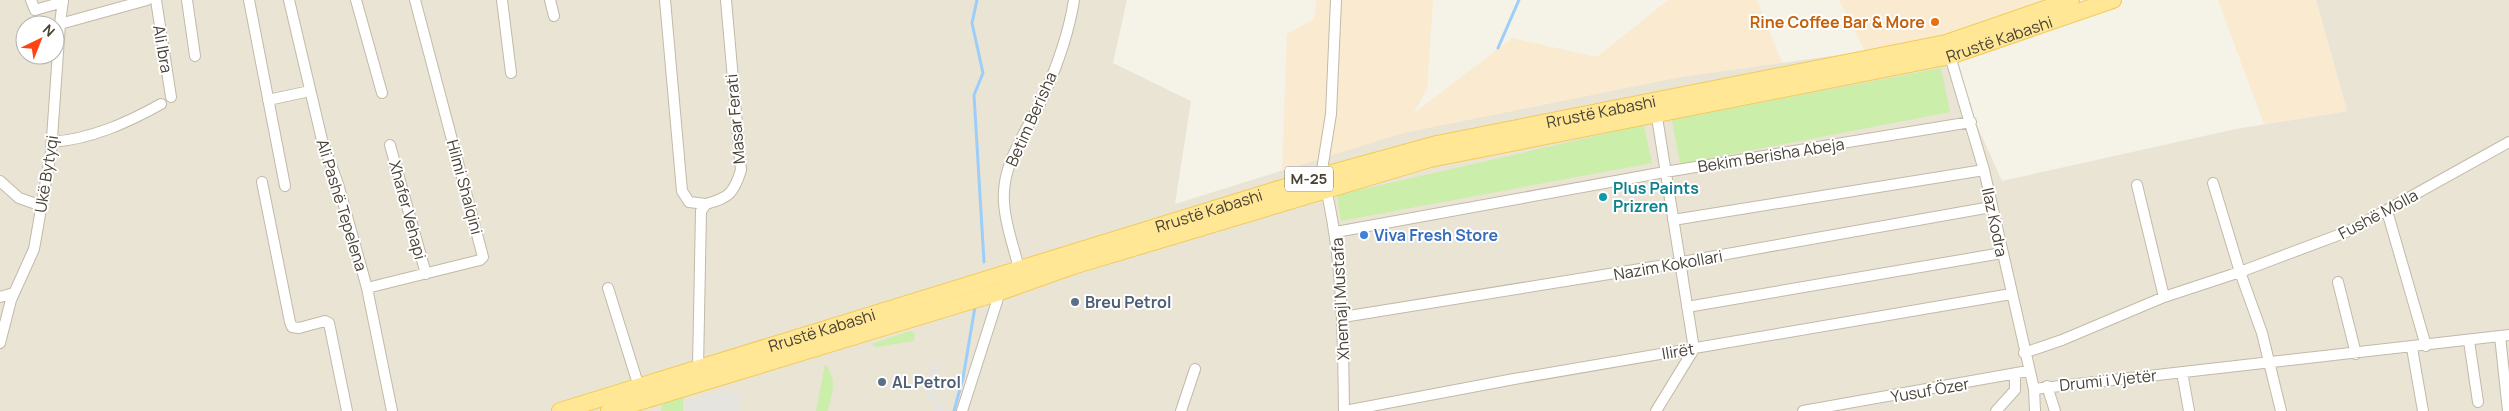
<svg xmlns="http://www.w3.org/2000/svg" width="2509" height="411" font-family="Manrope,sans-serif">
	<rect width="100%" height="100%" fill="#f5f2e7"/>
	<!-- residential -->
	<path fill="#eae4d4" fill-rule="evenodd" d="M0,0H1127L1113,63L1191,101L1175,204L1402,133L1680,77L1939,41L2002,181L2236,129L2347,111L2316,0H2509V411H0ZM25,25H55V55H25Z"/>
	<!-- commercial -->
	<path fill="#f9ead0" d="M1317,0H1433L1427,89L1413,114L1512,38L1597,57L1668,0H1757L1782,63L1680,77L1403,133L1282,171L1287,34L1314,19Z
		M1839,0H2040L2041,3L1939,41L1865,51Z
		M2218,0H2316L2347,111L2264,124Z"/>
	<!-- green -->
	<path fill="#cceeab" d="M1941,68L1950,112L1680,164L1672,120Z
		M1644,125L1652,163L1341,221L1337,195Z
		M910,331L915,333L914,341L876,347L871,344Z
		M825,364C838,379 832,393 828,411H816Z
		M684,392L683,411H661L663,399Z"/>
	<!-- parking -->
	<path fill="#e6e4df" d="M931,364L939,365L935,400L945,406L944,411H934L935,404L927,398Z
		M723,391L740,393L739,411H683V403Z"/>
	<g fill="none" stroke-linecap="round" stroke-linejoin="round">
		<!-- stream -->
		<path stroke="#9ccef9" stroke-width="3" d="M977,0L972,23L983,73L974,95L984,262
			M1498,48L1519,0
			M954,411L963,378L975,307"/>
		<!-- street casing -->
		<g stroke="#c2baa8" stroke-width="12">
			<path id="street" d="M31,0L35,10L63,2
				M156,0L171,97
				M187,0L195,56
				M249,0L285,186
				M289,0L322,140L338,184L367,288L392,411
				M356,0L382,93
				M502,0L511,73
				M550,0L554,16
				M665,0L682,191L689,202L706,204
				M60,24L147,0
				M1950,56L1984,170L2034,389L2035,411
				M268,100L310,91
				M1656,111L1694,349L1656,411
				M52,142C91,139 127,123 161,104
				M390,145L426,274
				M1321,176L1331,114L1336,0
				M0,181L19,198L42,206
				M262,182L290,322L292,327L299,328L325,321L329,323L347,411
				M2213,183L2240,272L2349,231L2509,142
				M2137,185L2164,297
				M1326,189C1343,262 1343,336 1344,411
				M2387,211L2426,346
				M1673,220L1984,170
				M1336,232L1665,172L1971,122
				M1019,269C1014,247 1005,225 1004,202C1001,162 1029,129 1044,95C1057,66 1069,32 1074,0
				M2338,282L2356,354
				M367,288L480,260L483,257L415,0
				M608,288L639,387
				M0,297L14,293
				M1687,307L2002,253
				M1343,317L1665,265L1991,207
				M2500,336L2508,411
				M2469,341L2478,402
				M0,343L11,300L34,249L51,152L60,24L63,0
				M2412,348L2423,411
				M2024,353L2062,340L2164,297L2240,272L2262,333L2281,411
				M698,368L701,211L706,204C729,198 734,193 741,170L726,0
				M2182,372L2189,411
				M2047,386L2055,411
				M2034,389L2509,335
				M962,411L1000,292
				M1181,411L1195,369
				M1345,411L1514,379L2011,294
				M1803,411L2028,371
				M1996,411L2015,390V375"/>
		</g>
		<!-- primary casing -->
		<g stroke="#f2cb59" stroke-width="18">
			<g id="primary">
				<path id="s1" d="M560,411L1321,176L1437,144L1946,43L2071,0"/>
				<path id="s2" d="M609,411L1000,292L1073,266L1430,159L1950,56L2113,0"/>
			</g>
		</g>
		<!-- street -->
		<use href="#street" stroke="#fff" stroke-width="10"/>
		<!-- primary -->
		<use href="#primary" stroke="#ffe796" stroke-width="16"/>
	</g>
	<!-- markers -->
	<circle fill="#e8710a" stroke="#fff" stroke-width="2" cx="1935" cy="22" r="5"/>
	<circle fill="#0f9aa8" stroke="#fff" stroke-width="2" cx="1603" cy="197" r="5"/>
	<circle fill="#3f7fe0" stroke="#fff" stroke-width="2" cx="1364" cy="235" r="5"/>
	<g fill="#5c6f8a" stroke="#fff" stroke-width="2">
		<circle cx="1075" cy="302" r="5"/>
		<circle cx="882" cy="382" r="5"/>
	</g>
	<g text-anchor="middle" stroke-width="4" stroke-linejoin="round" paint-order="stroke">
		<!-- shield labels -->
		<rect fill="#fff" stroke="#807b72" stroke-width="1" x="1285" y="166.5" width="48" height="25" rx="4"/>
		<g font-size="15" font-weight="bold" fill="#494235">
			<text x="1309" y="184">M-25</text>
		</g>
		<!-- food labels -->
		<g font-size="16" font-weight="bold" fill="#c56008" stroke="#fff" text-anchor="end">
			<text x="1925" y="28">Rine Coffee Bar &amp; More</text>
		</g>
		<!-- street labels -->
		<g font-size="16" fill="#494235" stroke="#fff">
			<text dy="6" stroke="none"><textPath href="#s2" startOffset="1441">Rrustë Kabashi</textPath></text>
			<text transform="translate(163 49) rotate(80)" y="6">Ali Ibra</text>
			<text dy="6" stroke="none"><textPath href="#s1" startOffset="1084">Rrustë Kabashi</textPath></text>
			<text transform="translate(735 119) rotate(-95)" y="6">Masar Ferati</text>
			<text transform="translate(1031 119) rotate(-66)" y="6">Betim Berisha</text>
			<text transform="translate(1771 155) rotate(-9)" y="6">Bekim Berisha Abeja</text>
			<text transform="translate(46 174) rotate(-81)" y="6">Ukë Bytyqi</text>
			<text transform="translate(465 187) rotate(75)" y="6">Hilmi Shalqini</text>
			<text transform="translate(342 205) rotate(73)" y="6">Ali Pashë Tepelena</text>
			<text transform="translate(408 210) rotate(75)" y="6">Xhafer Vehapi</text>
			<text dy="6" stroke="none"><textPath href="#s1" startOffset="679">Rrustë Kabashi</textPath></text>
			<text transform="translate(2378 214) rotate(-28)" y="6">Fushë Molla</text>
			<text transform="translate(1995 222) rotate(78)" y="6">Ilaz Kodra</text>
			<text transform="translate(1668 265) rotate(-10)" y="6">Nazim Kokollari</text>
			<text transform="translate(1340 299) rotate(-93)" y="6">Xhemajl Mustafa</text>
			<text dy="6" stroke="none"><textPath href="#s1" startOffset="274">Rrustë Kabashi</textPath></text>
			<text transform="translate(1678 351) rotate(-9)" y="6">Ilirët</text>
			<text transform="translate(2108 380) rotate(-6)" y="6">Drumi i Vjetër</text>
			<text transform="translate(1930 390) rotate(-10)" y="6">Yusuf Özer</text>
		</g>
		<!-- culture labels -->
		<g font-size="16" font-weight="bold" fill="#0d838f" stroke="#fff" text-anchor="start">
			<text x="1613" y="194">Plus Paints<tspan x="1613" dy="18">Prizren</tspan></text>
		</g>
		<!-- shop labels -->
		<g font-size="16" font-weight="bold" fill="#366cbe" stroke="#fff" text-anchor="start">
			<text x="1374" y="241">Viva Fresh Store</text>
		</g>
		<!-- service labels -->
		<g font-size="16" font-weight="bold" fill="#4e5e75" stroke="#fff" text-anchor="start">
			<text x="1085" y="308">Breu Petrol</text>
			<text x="892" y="388">AL Petrol</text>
		</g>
	</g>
	<!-- north arrow -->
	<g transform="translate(40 40) rotate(43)"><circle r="24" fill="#ffffff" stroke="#b6b3ae"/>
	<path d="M0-4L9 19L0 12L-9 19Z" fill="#ff4414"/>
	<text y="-8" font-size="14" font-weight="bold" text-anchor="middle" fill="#494235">N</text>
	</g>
</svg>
